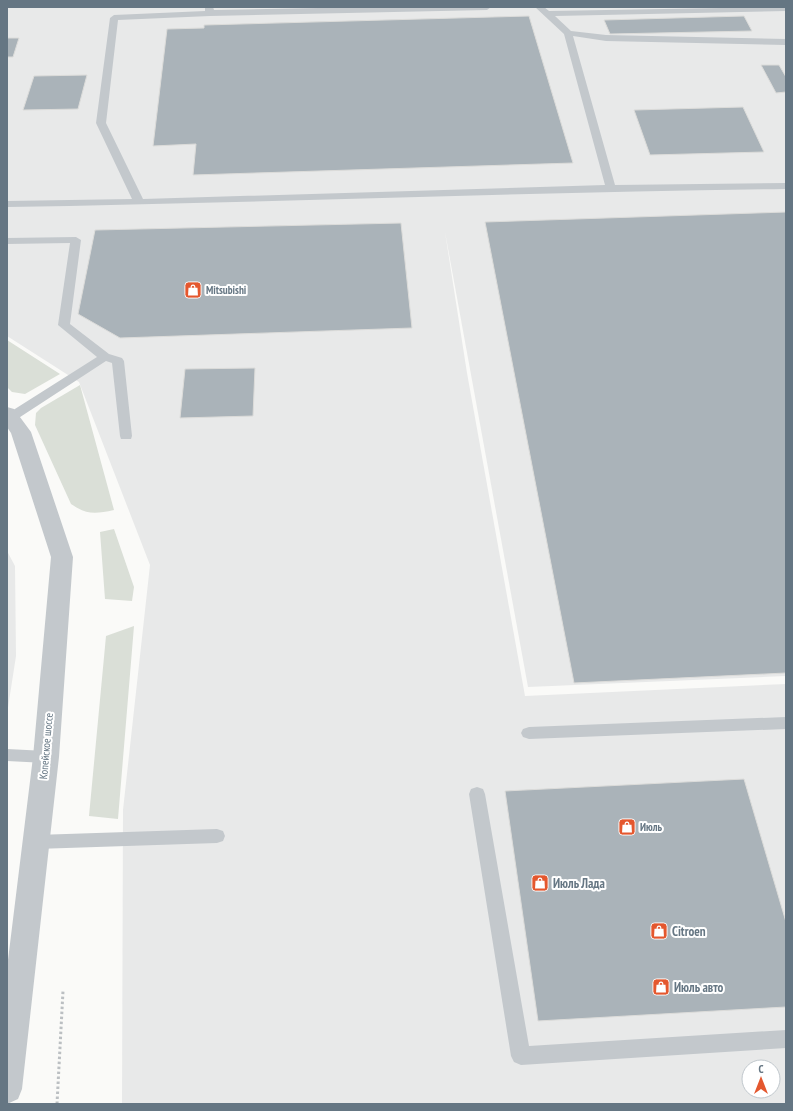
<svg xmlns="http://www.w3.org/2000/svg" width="793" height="1111" font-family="'PT Sans Narrow',sans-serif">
	<rect width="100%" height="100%" fill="#fafaf8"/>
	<!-- built -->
	<path fill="#e8e9e9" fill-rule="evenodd" d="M7,7H786V676L528,687L445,232L467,373L525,696L786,684V1104H122L123,810L150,565L79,382L7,336ZM749,1067H773V1091H749Z
		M7,551L15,566L16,656L7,714Z"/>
	<!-- green -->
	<path fill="#dadfd7" d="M7,340L60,374L25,394L12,392L7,387Z
		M80,385L114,510C95,514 87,515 71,504L35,425L36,413L41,408Z
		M114,529L134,587L132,601L105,599L100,532Z
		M134,626L118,819L89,816L106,636Z"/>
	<!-- building -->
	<path fill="#aab3b9" stroke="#dcdcda" d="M529,16L573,163L193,175L196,144L153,146L167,29L204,28V25Z
		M744,16L752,31L610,34L604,20Z
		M7,38H19L13,57H7Z
		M761,65H779L786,77V92L776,93Z
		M87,75L78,109L23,110L34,76Z
		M743,107L764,152L650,155L634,110Z
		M786,212V673L574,683L485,222Z
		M401,223L412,328L120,338L78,314L95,230Z
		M255,368L253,416L180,418L185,369Z
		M744,779L786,922V1007L538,1021L505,791Z"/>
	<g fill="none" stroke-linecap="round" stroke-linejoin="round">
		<!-- path -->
		<path stroke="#bbbfc2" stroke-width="3" stroke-dasharray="2.5 2.5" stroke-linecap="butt" d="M57,1104L63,991"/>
		<!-- lane -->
		<path fill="#c3c8cc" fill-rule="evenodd" d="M205,7H213L214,10L369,7H491L487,10L210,16L118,20L106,123L143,199L605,185L564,34L535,7H544L549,11L786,7V11L555,16L571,31L606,35L786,39V45L606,41L573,36L615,185L786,183V189C526,192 267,203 7,207V201L132,199L96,123L110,18L114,15L205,11Z
			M76,237L81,240L70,324L109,354L122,358L124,361L132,436L131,439H121L120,436L112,363L106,361L14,421H7V414L97,357L58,325L70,243L7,244V238Z
			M786,717V729L529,739L523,737L521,733L523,729L529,727Z
			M7,749L46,751L52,752L54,757L52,762L46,763L7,761Z
			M477,787L483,789L485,794L529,1046L786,1030V1048L521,1065L514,1062L511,1056L469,794L471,789Z
			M217,829L223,831L225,836L223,841L217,843L36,849L30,847L28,842L30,837L36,835Z"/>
		<!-- street -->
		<path fill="#c3c8cc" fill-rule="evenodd" d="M7,407L14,409L31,432L73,557L59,757L22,1089L18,1099L7,1104V968L33,757L51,557L11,433L7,427Z"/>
	</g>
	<!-- icons -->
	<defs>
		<g id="shop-square" transform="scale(0.9)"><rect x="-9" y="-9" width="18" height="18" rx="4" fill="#e4572e" stroke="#fff"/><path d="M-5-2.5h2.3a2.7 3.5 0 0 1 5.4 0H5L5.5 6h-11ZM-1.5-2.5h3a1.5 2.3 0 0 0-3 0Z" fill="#fff"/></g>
	</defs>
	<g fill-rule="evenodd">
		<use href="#shop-square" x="193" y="290"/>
		<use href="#shop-square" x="627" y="827"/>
		<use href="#shop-square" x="540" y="883"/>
		<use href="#shop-square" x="659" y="931"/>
		<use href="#shop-square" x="661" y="987"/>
	</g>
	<g text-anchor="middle" stroke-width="4" stroke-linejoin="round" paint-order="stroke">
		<!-- poi labels -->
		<g font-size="11" font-weight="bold" fill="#657683" stroke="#fff" text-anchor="start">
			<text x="206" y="294">Mitsubishi</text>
			<text x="640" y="831">Июль</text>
		</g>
		<!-- street labels -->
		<g font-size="11" fill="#657683" stroke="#fff">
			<text transform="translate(46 746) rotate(-85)" y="4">Копейское шоссе</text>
		</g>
		<!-- near-poi labels -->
		<g font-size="13" font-weight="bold" fill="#657683" stroke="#fff" text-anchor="start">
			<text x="553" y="888">Июль Лада</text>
			<text x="672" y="936">Citroen</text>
			<text x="674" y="992">Июль авто</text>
		</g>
	</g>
	<!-- border -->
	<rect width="793" height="1111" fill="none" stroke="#657683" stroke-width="16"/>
	<!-- north arrow -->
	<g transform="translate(761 1079)"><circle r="19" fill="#ffffff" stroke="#c1c8cd"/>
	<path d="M0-3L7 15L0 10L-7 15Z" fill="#e4572e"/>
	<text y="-6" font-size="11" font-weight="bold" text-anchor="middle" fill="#657683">С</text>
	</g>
</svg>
